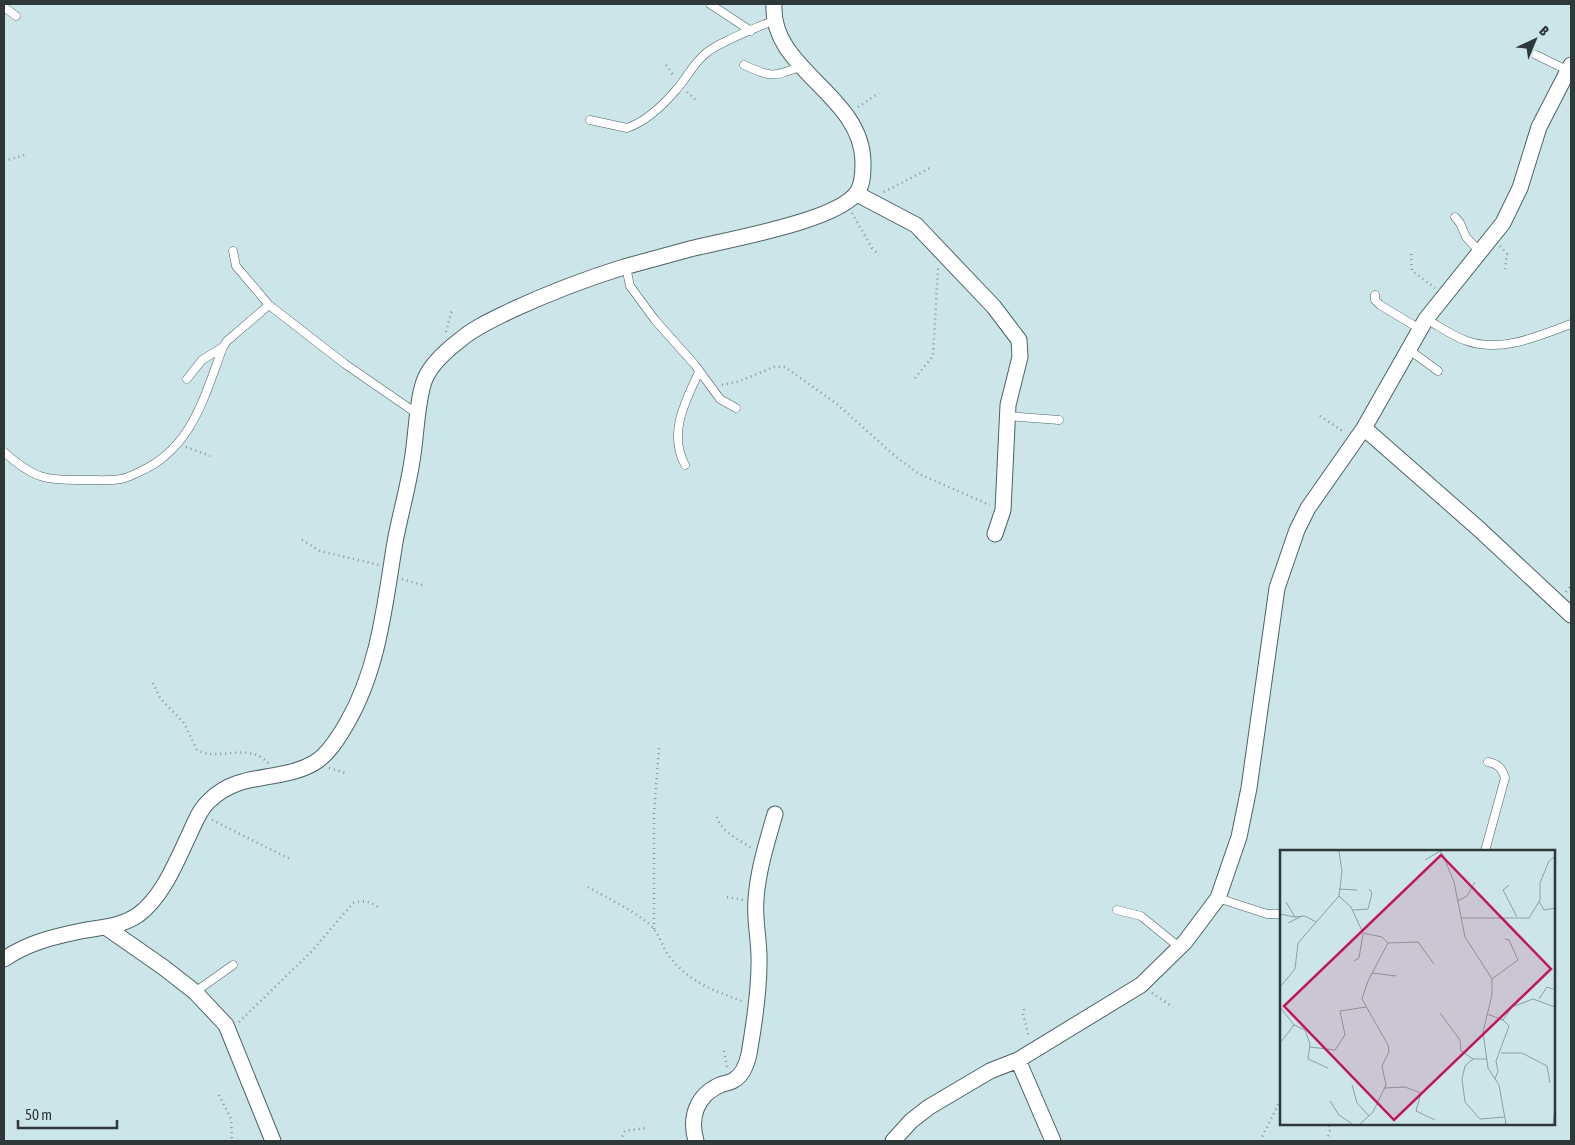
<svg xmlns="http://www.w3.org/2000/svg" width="1575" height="1145" font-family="'Asap Condensed',sans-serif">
	<rect width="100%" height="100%" fill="#cce5e8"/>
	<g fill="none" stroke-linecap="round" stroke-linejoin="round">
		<!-- service casing -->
		<g stroke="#4d6365" stroke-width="9">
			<path id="service" d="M710,4L751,31
				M4,7L16,16
				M1536,55L1569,71
				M744,65C773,78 773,77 802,66
				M590,120L627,128C645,122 664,104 676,90C686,79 693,64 705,54C720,41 755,29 774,20
				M1455,217L1460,223L1466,237L1480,252
				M233,251L236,266L269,305
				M626,267L630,286L655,320L695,365L720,399L736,408
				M1375,295V300L1380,305L1420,329
				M1426,319C1439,326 1452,336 1467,341C1501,353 1539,336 1571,324
				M1408,349L1438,371
				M187,379L202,360L223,347
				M1007,416L1059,420
				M4,452C34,479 47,481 87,480C98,480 110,481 121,479C127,478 133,475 139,472C192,449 204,397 223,347L227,341L269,305L345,364L419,415
				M685,465C668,433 685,402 699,372
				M1485,851L1505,778C1502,768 1498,764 1488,762
				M1218,898L1267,914H1281
				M1117,910L1141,916L1179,947
				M195,992L233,965"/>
		</g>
		<!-- minor casing -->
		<g stroke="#4d6365" stroke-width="17">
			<path id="minor" d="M857,194L916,225L994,307L1019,340L1020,357L1008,405L1003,510L995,534
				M1364,428L1479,529L1571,615
				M107,928L163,967L195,992L226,1025L273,1141
				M4,959C28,943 52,937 81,931C101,927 120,927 138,915C163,897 177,860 190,833C195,822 200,809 209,801C240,770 279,783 314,763C328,755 339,737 347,723C379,668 385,603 395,542C400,515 408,488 412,461C416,440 417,397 425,379C431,364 447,350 460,340C475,327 494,319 512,310C549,293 585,279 624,267C646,261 668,255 690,249C725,240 840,221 858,191C863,183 863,172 863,162C862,94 770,70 774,4
				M1018,1060L1053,1141
				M696,1141C689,1117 697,1095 720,1085C725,1083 730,1083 734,1080C743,1075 747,1063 749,1054C754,1025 759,993 759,964C760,942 754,921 756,899C758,870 767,842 775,814
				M893,1141L911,1121L929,1107L990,1071L1018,1060L1141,985L1185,942L1218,898L1239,837L1249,788L1277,588L1297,530L1308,508L1364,428L1426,319L1503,223L1520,188L1539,127L1571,65"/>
		</g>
		<!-- path -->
		<path stroke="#86989a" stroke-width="2.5" stroke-dasharray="1 4" stroke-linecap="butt" d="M666,65L674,76
			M687,92L696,100
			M858,107L879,93
			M4,161L28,154
			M884,192L932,167
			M852,213L872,248L879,255
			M1500,246L1507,254L1505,269
			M1411,254L1412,271L1435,288
			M446,332L452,309
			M915,378L933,356L938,268
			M722,385L737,382L774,367H785L837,404L895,456L919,474L990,505
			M1320,416L1344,432
			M186,447L210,456
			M302,540L320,551L379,565
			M402,579L422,585
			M1566,592L1571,585
			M153,683L160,698L184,723L197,750C220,762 249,741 269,764
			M329,768L346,773
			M717,817C721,832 740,840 753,849
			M212,820L290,859
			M588,887C605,897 643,915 654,929C660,937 663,948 669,956C688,982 715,991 744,1002
			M727,897L743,900
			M654,929V813L659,747
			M1152,993L1173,1007
			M1024,1009L1023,1014L1029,1037
			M239,1022L312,951L353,903C364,900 369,901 378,907
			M724,1051L727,1067
			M219,1095L231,1119L232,1141
			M620,1141L625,1131L645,1128
			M1260,1141L1281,1099
			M1327,1141L1330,1130L1328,1124"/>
		<!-- service -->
		<use href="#service" stroke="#fff" stroke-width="8"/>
		<!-- minor -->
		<use href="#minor" stroke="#fff" stroke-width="15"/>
	</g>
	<!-- overview -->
	<g transform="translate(1280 850)">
		<rect width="275" height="275" fill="#cce5e8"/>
		<path fill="none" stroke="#8da0a2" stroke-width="1" d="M59,1L62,21L59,46L71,57L83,83L102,87L108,93L88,131L82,149L108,195L109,202L102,216L106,235L93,262L80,274M145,10L160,1L163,5L174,32L185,87L212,129V145L203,182L208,218L219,235L226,274M229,35L223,40L237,67M59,39L77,40M177,51L187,46L195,32M259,51L264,60L275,58M6,52L15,67L25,66L36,72M73,60L88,59L92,43L89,39M0,64L15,67M181,68H249L260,50V33L269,11L275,6M8,73L22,66M108,93L138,92L154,114M74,111L79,108L83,84M92,123L116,126M212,129L238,110L229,90L225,89M0,137L15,119L18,93L59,46M259,149L267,137L273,139M0,157L14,175L25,180L30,194L28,209L48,218M160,163L180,190L181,201L193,209M207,164L223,170L232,157L253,149L275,157M0,193L14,175M30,197L55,200L65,185L60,161L86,157M221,203H242L267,216L270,233M207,209H193L185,216L182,229L185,252L200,269L225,267M215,229L218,221L216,211L229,176L223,170M72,235L77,253L89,266M104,238L125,237L141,243L136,261L155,270M50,251L59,265L72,274M273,274L275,257"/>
		<path fill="#c2185b" fill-opacity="0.15" stroke="#c2185b" stroke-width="2.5" d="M161,5L271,119L114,270L4,156Z"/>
		<rect width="275" height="275" fill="none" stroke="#2e3839" stroke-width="2.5"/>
	</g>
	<!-- border -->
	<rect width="1575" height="1145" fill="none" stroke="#2e3839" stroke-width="10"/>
	<!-- north arrow -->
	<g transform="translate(1535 40) rotate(44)" stroke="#cce5e8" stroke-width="4" paint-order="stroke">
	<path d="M0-4L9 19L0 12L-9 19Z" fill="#2e3839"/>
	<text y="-8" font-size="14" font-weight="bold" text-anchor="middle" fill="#2e3839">B</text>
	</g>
	<!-- scale -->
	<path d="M18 1120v8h99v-8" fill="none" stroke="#2e3839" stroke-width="2.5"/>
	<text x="25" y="1120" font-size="15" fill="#2e3839" stroke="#cce5e8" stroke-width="4" paint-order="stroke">50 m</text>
</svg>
